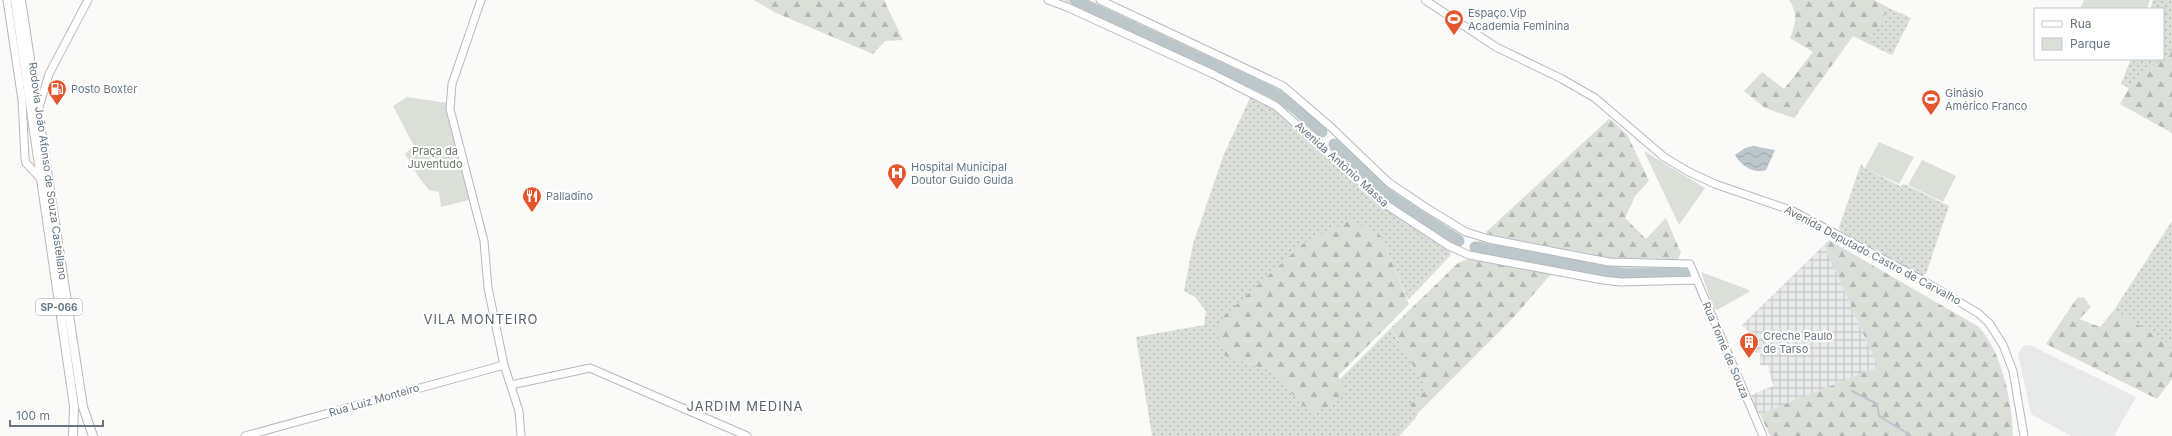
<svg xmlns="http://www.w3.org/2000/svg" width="2172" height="436" font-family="Inter,sans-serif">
	<defs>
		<pattern id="industrial-grid" width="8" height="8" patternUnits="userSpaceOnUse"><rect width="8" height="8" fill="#e8e9e9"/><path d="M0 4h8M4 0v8" fill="none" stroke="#c0c1c2"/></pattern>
		<pattern id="grass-dots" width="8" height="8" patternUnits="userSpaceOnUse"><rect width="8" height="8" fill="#dadfd7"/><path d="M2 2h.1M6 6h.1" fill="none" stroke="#b4b9b4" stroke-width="1.8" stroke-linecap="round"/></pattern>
		<pattern id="forest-firs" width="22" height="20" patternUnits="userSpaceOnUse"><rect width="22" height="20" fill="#dadfd7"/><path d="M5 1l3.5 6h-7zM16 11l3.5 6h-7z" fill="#b4b9b4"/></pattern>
		<pattern id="water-waves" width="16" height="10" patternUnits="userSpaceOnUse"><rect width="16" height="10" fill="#bbc7cb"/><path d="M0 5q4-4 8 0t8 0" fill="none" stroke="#9ca6aa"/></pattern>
	</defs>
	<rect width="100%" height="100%" fill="#fafaf8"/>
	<!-- built -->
	<path fill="#e8e9e9" d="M2027,345L2032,346L2136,397L2114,436H2071L2031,414L2018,354L2023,346Z"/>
	<!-- industrial -->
	<path fill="url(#industrial-grid)" d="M1824,245L1878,367L1758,415L1751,395L1773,386L1768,365L1760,366V353L1748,351L1749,331L1741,326Z"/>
	<!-- grass -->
	<path fill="url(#grass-dots)" d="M1063,0H1089L1263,80L1282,90L1327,128L1326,134L1319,138L1290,111L1267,97Z
		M2153,0H2172V50L2163,58V9H2150Z
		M1889,8L1911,18L1892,55L1867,43Z
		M2131,59H2162L2129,88L2121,84Z
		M1251,96L1289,119L1385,209L1449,249L1451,255L1408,300L1381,236L1225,356L1271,371L1309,412L1346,390L1340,379L1391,328L1427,389L1411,405L1418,413L1416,418L1399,436H1152L1136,337L1204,325L1206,311L1195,297L1184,291L1193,244L1224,154Z
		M1338,138L1400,195L1463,236V244L1458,246L1387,201L1330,148L1331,141Z
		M1861,164L1863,167L1900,186L1904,184L1949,206L1926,274L1919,275L1840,231L1839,227Z
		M2172,221V346L2114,310Z
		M1478,241L1614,265L1685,266L1688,267L1691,275L1689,277L1624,279L1603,277L1471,251L1473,244Z"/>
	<!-- forest -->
	<path fill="url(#forest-firs)" d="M754,0H884L903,40L885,41L873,54L776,13Z
		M1789,0H1874L1889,8L1867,43L1853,36L1794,118L1765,108L1744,91L1762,72L1784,89L1813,52L1790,38C1796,24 1798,13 1789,0Z
		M2172,50V133L2120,104L2129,88Z
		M1609,119L1612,120L1628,136L1649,181L1635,196L1625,218L1646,239L1666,218L1681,253L1678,259L1609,258L1487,234L1486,232Z
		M1351,220L1381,236L1409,304L1338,376L1347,390L1328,408L1309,412L1271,371L1225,356L1216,329L1224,316L1304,243Z
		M1829,240L1979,327C2002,352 2012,402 2013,436H1770L1760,414L1878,367L1824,245Z
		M1467,259L1551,274L1513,318L1418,413L1410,405L1427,389L1391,328L1458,263Z
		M2084,297L2091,307L2079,319L2100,327L2114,310L2172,346V379L2157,399L2046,344L2077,298Z"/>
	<!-- park -->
	<path fill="#dadfd7" d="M2084,0H2150L2147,9H2080Z
		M407,97L447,103L469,200L441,207L439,192L429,190L418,176L405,154L414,146L393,106Z
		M1879,142L1914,157L1899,184L1865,168Z
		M1644,151L1705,188L1679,225Z
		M1922,160L1956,176L1943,202L1908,185Z
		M1701,272L1749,290V292L1717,310L1713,307Z"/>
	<!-- water -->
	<path fill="url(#water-waves)" d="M1753,146L1775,150L1766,170C1755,175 1740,165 1735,155L1745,148Z"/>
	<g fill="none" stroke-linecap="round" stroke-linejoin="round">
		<!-- stream -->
		<path stroke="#bbc7cb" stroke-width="2" d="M1852,391L1877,404L1879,416L1907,433L1908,436"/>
		<!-- river -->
		<path stroke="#bbc7cb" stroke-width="11" d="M1075,0L1274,93L1297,110L1322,132
			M1334,144L1392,198L1459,241
			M1475,247L1623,274L1684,273"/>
		<!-- secondary casing -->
		<g stroke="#b3babf" stroke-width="9">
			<path id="secondary" d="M7,0L22,100L25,158L26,163L40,178
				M481,0L452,84L450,109L484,241L488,288L504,365L519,411L521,436
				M1048,0L1067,7L1213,74L1276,106L1385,204L1449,246L1469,255L1603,280L1621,282L1697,280
				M1100,0L1283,86L1332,128L1388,182L1425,207L1466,232L1489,239L1609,262L1690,264L1763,436
				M1425,0L1496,47L1562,79L1595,98L1664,157L1689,172L1715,184L1793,211L1924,281L1978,313L1989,323L2003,345L2013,371L2024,436
				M39,107L49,74L88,0
				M511,385L590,368L747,436
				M245,436L504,365"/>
		</g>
		<!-- primary casing -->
		<g stroke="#b5babe" stroke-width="10">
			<path id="primary" d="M15,0L74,406L73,436
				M21,0L83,407L93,436"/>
		</g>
		<!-- secondary -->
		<use href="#secondary" stroke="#fff" stroke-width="7"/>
		<!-- primary -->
		<use href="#primary" stroke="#fff" stroke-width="8"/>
	</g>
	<!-- icons -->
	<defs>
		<g id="stadium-pin" transform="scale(1)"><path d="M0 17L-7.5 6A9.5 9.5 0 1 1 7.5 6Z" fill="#e4572e" stroke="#fff"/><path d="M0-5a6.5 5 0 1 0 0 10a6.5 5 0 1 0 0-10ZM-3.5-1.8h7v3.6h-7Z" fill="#fff"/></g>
		<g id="fuel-pin" transform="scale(1)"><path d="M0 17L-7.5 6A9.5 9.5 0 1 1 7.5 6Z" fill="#e4572e" stroke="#fff"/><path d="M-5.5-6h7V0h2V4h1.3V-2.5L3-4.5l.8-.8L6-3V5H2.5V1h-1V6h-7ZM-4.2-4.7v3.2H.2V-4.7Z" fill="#fff"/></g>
		<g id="hospital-pin" transform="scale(1)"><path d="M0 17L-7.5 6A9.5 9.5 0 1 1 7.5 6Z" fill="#e4572e" stroke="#fff"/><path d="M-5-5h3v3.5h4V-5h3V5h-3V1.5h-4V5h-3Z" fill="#fff"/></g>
		<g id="restaurant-pin" transform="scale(1)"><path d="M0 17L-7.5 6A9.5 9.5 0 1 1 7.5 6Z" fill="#e4572e" stroke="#fff"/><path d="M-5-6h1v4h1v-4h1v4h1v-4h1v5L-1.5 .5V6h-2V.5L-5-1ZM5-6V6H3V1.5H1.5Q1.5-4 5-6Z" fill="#fff"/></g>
		<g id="building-pin" transform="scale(1)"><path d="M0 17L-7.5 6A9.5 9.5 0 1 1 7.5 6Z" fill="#e4572e" stroke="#fff"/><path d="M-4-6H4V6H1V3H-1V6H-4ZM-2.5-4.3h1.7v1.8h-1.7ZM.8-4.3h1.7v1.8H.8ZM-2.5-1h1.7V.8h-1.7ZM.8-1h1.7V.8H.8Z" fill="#fff"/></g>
	</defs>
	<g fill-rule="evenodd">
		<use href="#stadium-pin" x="1454" y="19"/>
		<use href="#fuel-pin" x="57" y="89"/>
		<use href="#stadium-pin" x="1931" y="99"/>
		<use href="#hospital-pin" x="897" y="173"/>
		<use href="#restaurant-pin" x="532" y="196"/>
		<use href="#building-pin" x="1749" y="342"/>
	</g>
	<g text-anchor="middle" stroke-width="4" stroke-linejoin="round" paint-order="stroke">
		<!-- shield labels -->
		<rect fill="#fff" stroke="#939fa8" stroke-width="1" x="36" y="299" width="46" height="16" rx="3"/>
		<g font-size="10" font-weight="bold" fill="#657683">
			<text x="59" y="311">SP-066</text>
		</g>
		<!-- poi labels -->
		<g font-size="11" fill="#657683" stroke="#fff" text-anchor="start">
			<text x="1468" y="17">Espaço.Vip<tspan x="1468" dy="13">Academia Feminina</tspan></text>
			<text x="71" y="93">Posto Boxter</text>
			<text x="1945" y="97">Ginásio<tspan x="1945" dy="13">Américo Franco</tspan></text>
			<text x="911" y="171">Hospital Municipal<tspan x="911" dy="13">Doutor Guido Guida</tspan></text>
			<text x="546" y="200">Palladino</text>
			<text x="1763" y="340">Creche Paulo<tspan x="1763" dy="13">de Tarso</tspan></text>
		</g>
		<!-- park labels -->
		<g font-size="11" fill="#687a64" stroke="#fff">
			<text x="435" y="155">Praça da<tspan x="435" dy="13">Juventudo</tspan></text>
		</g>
		<!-- street labels -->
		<g font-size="11" fill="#657683" stroke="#fff">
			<text transform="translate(1342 164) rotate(42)" y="4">Avenida Antônio Massa</text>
			<text transform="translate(48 171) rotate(82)" y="4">Rodovia João Afonso de Souza Castellano</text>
			<text transform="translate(1873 255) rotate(28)" y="4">Avenida Deputado Castro de Carvalho</text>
			<text transform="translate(1726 350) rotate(67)" y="4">Rua Tomé de Souza</text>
			<text transform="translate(374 400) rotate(-16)" y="4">Rua Luíz Monteiro</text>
		</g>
		<!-- quarter labels -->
		<g font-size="13" letter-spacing="1" fill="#57646e" stroke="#fff">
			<text x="481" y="324">VILA MONTEIRO</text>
			<text x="745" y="411">JARDIM MEDINA</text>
		</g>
	</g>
	<!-- legend -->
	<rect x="2034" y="8" width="130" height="52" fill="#ffffff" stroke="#c1c8cd"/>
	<rect x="2042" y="21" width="20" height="6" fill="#ffffff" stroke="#c1c8cd"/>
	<text x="2070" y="28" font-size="12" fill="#657683">Rua</text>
	<rect x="2042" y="38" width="20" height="12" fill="#dadfd7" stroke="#c1c8cd"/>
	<text x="2070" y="48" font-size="12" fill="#657683">Parque</text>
	<!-- scale -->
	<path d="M10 420v6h93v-6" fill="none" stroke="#657683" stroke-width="2"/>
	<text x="16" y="420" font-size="12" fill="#657683" stroke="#ffffff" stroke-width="3" paint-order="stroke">100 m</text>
</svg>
